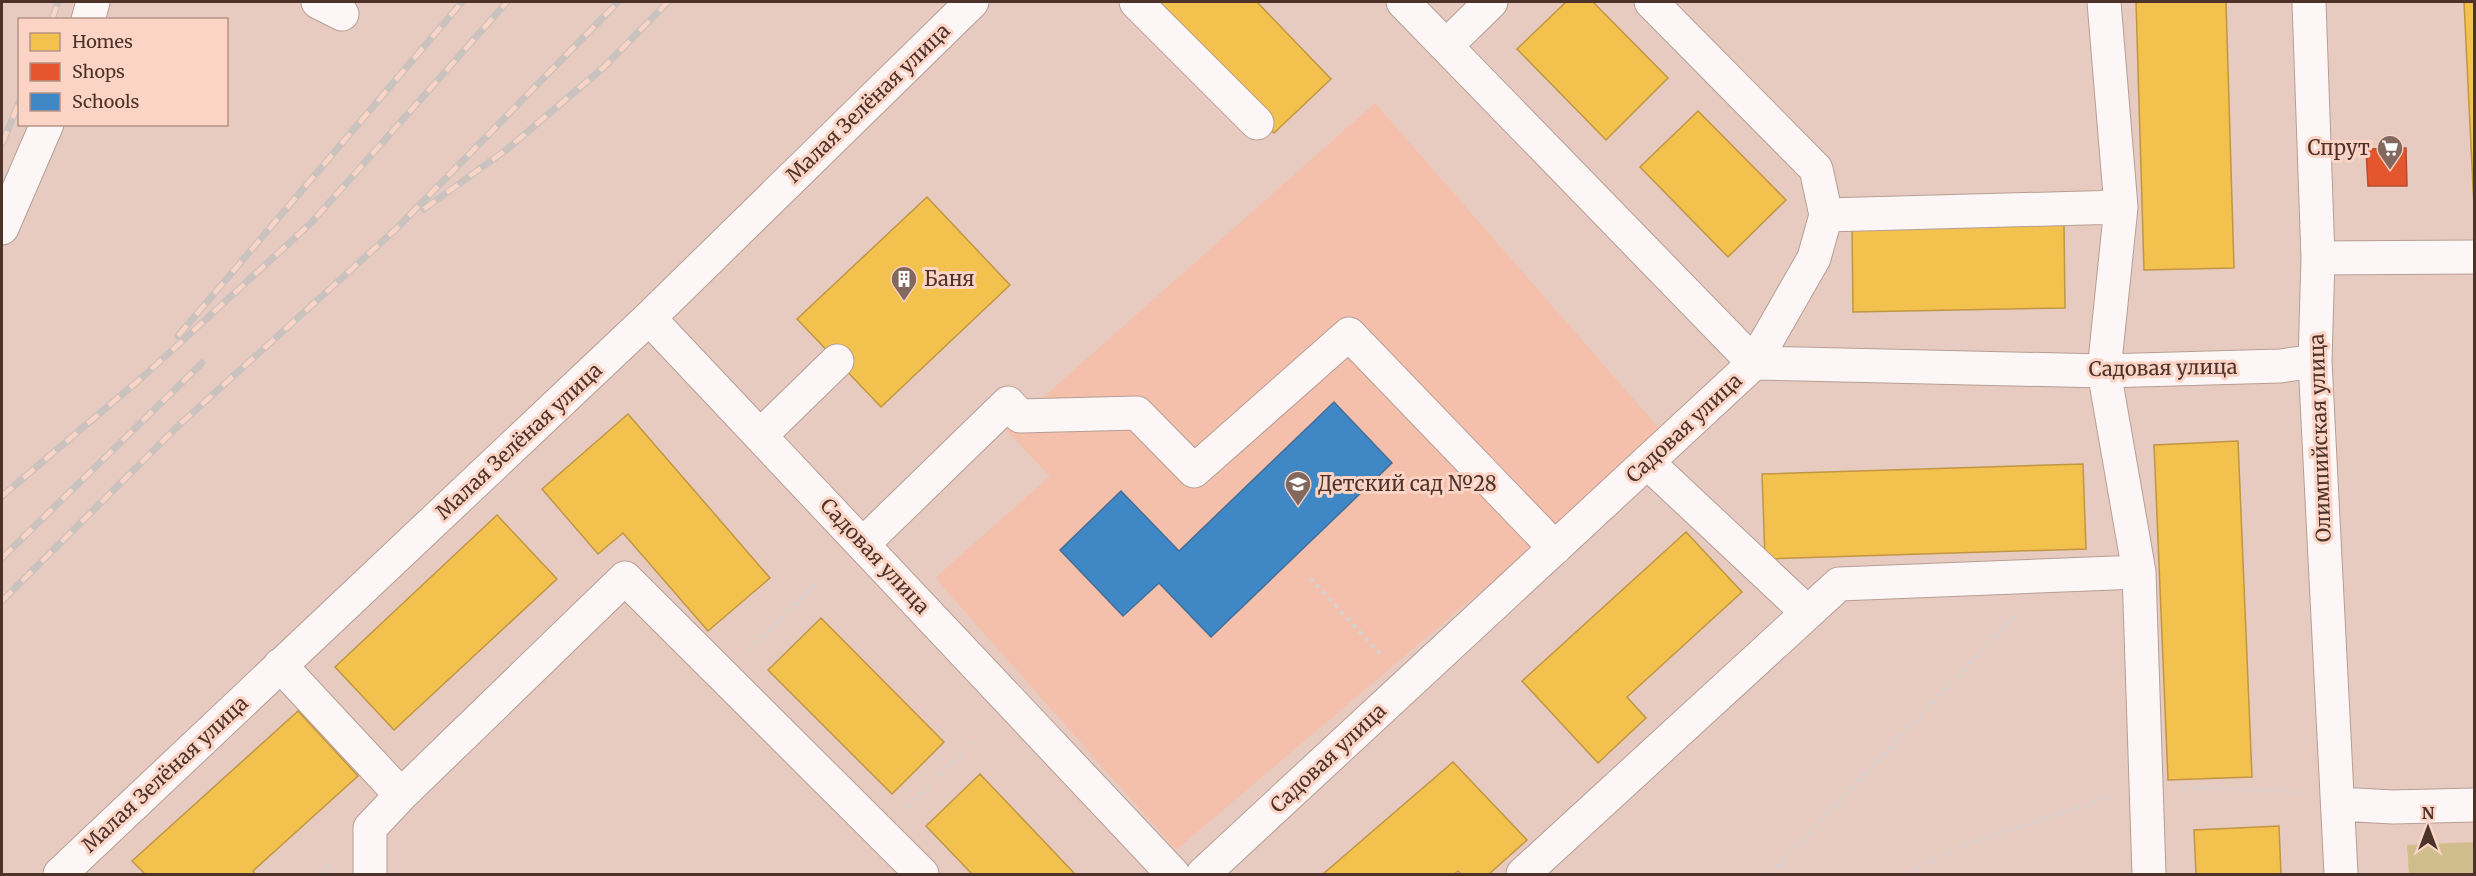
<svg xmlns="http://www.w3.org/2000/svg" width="2476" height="876" font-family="Merriweather,serif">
	<rect width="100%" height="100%" fill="#e8cbc0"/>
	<!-- built -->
	<path fill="#f4bfab" d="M1375,103L1665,435L1176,850L935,578L1050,476L1006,430Z"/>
	<!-- green -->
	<path fill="#d0bd8c" d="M2474,842V874H2409L2407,845Z"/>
	<!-- homes -->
	<path fill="#f2c14e" stroke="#c09643" stroke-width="1.5" d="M1149,2H1257L1331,79L1274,133Z
		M1566,2H1593L1668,78L1606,140L1517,49Z
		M2136,2H2226L2234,268L2144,270Z
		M2464,2H2474V207Z
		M1698,111L1786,200L1728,257L1640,167Z
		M927,197L1010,285L881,407L797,319Z
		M2064,224L2065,308L1853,312L1852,228Z
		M628,414L770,578L708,631L623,533L598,554L542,489Z
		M2238,441L2252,777L2168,780L2154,445Z
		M2083,464L2086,549L1765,559L1762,474Z
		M497,515L557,579L394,730L335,667Z
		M1686,532L1742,592L1627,697L1646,718L1598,763L1522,681Z
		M821,618L944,742L892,794L768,670Z
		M298,711L358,776L253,871L255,874H145L132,861Z
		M1453,762L1527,840L1489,874H1461L1458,871L1454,874H1323Z
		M980,774L1075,874H972L926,826Z
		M2279,826L2281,874H2196L2194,830Z"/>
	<!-- shops -->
	<path fill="#e4572e" stroke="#b64c2c" stroke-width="1.5" d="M2406,148L2407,186H2368L2366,149Z"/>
	<!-- schools -->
	<path fill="#3f88c5" stroke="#436e96" stroke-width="1.5" d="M1334,402L1392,463L1211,637L1159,583L1123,616L1060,550L1121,491L1179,551Z"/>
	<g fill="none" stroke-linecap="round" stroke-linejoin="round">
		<!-- minor casing -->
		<g stroke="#b69e95" stroke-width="35">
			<path id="minor" d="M318,2L342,14
				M1136,2L1257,123
				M1403,2L1754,363L1814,258L1826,215L1816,169L1651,2
				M2104,2L2121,207L2104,371L2139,572L2149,874
				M2309,2L2318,258L2315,361L2341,874
				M88,20L93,2
				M1446,46L1491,2
				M1826,215L2121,207
				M2,228L47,124
				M2318,258L2474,257
				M649,318L1173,874
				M761,435L837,361
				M1647,462L1807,612
				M863,544L1008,403L1020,416L1137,413L1194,471L1349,334L1555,548
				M280,665L401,795
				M2338,804L2393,807L2474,805
				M60,874L649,318L972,2
				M370,874V828L401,795L625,578L922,874
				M1203,874L1754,363L2104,371L2280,366L2315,361
				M1523,874L1839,584L2139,572"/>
		</g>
		<!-- path -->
		<path stroke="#d9cfcc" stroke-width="4" stroke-dasharray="4.5 4.5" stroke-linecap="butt" d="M1310,578L1383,657
			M749,650L821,579
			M2183,787L2289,791L2301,794
			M907,807L973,742
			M320,874L332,863
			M1771,874L2015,615
			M1908,874L1972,842L2111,797"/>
		<!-- minor -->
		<use href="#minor" stroke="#fcf7f6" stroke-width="33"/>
		<!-- rail casing -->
		<g stroke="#c9c2be" stroke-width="7">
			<path id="rail" d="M52,20L58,2
				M2,144L20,100
				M424,209L506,150L604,67L668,2
				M178,336L462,2
				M2,496L145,375L311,223L507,2
				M2,558L202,363
				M2,601L178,426L395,230L618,2"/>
		</g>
		<!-- rail -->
		<use href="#rail" stroke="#fcd4c5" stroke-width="4.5" stroke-dasharray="14" stroke-linecap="butt"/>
	</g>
	<!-- icons -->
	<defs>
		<g id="supermarket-pin" transform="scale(1.35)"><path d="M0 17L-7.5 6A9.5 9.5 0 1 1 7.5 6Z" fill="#83685e" stroke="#fcd4c5"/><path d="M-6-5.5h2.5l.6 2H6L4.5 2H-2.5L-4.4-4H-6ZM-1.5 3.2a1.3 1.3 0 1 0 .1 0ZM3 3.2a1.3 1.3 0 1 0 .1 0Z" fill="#fff"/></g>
		<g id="building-pin" transform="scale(1.35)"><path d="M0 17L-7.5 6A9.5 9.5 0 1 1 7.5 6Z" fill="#83685e" stroke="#fcd4c5"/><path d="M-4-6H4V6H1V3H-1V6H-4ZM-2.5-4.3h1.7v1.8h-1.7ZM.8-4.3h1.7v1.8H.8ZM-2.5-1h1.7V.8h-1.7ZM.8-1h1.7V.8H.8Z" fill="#fff"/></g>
		<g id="school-pin" transform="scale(1.35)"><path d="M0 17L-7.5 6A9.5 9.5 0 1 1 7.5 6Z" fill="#83685e" stroke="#fcd4c5"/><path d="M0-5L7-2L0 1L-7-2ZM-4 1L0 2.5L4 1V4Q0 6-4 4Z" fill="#fff"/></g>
	</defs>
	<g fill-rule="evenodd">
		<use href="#supermarket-pin" x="2390" y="148"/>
		<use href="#building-pin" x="904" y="279"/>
		<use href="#school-pin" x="1298" y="484"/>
	</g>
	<g text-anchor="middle" stroke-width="6" stroke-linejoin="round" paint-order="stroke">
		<!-- street labels -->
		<g font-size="20" fill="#4c3229" stroke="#fcd4c5">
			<text transform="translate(868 103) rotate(-44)" y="7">Малая Зелёная улица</text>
			<text transform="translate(2163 368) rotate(-1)" y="7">Садовая улица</text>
			<text transform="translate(1684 428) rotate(-43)" y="7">Садовая улица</text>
			<text transform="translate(2320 438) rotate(-92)" y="7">Олимпийская улица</text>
			<text transform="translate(519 441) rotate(-43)" y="7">Малая Зелёная улица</text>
			<text transform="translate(875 556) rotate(47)" y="7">Садовая улица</text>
			<text transform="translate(1328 758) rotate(-43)" y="7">Садовая улица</text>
			<text transform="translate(165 774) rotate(-43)" y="7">Малая Зелёная улица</text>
		</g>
		<!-- poi labels -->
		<g font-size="20" fill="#4c3229" stroke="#fcd4c5" text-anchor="start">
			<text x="2370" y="155" text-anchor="end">Спрут</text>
			<text x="924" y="286">Баня</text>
			<text x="1318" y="491">Детский сад №28</text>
		</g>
	</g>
	<!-- border -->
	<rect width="2476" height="876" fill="none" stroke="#4c3229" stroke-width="6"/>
	<!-- legend -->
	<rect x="18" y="18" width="210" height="108" fill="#fcd4c5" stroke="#b69387" stroke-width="1.5"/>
	<rect x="30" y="33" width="30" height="18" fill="#f2c14e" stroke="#b69387" stroke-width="1.5"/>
	<text x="72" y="48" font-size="18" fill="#4c3229">Homes</text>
	<rect x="30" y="63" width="30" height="18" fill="#e4572e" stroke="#b69387" stroke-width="1.5"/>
	<text x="72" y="78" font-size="18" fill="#4c3229">Shops</text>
	<rect x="30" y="93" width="30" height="18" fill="#3f88c5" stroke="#b69387" stroke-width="1.5"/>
	<text x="72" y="108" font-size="18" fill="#4c3229">Schools</text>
	<!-- north arrow -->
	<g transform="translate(2428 828)" stroke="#fcd4c5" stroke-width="4.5" paint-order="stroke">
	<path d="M0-4.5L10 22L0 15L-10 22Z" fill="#4c3229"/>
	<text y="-9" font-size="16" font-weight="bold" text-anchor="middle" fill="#4c3229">N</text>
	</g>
</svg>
